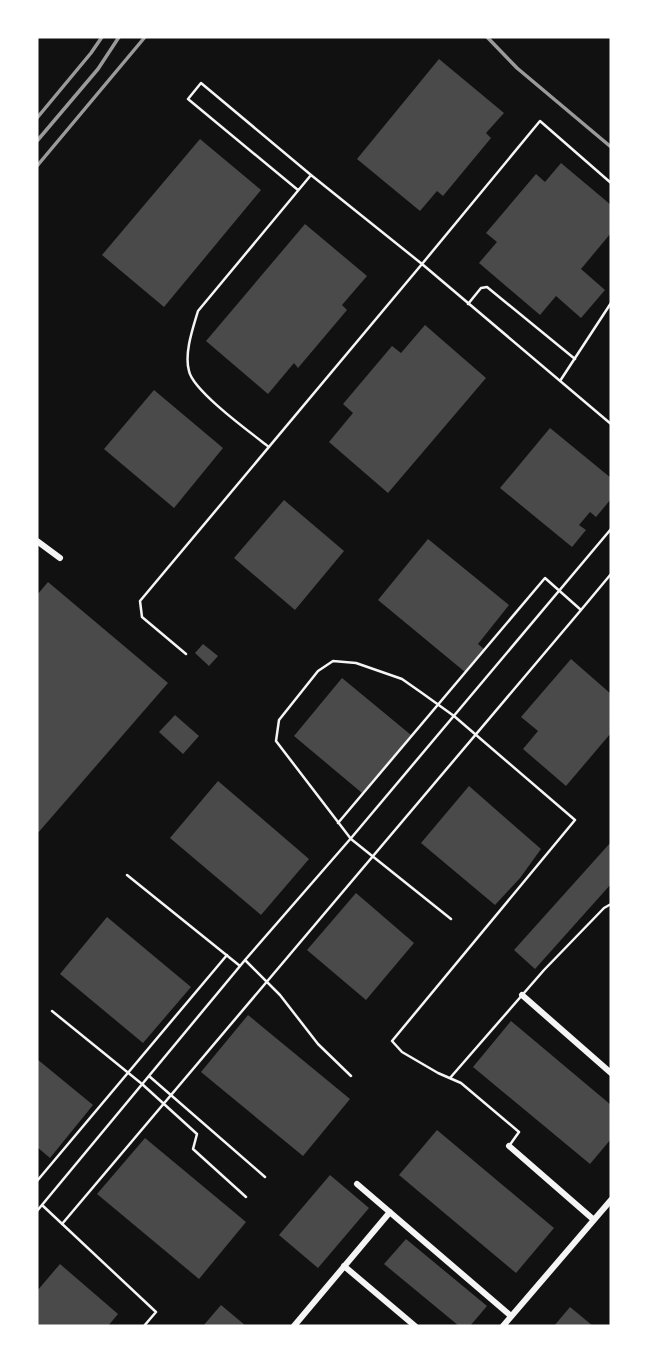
<svg xmlns="http://www.w3.org/2000/svg" width="648" height="1363" font-family="Karla,sans-serif">
	<rect width="100%" height="100%" fill="#111"/>
	<!-- building -->
	<path fill="#4a4a4a" d="M439,59L504,113L486,133L491,138L443,196L437,191L420,211L357,159Z
		M200,139L261,190L164,307L102,255Z
		M561,163L611,205V233L581,269L605,290L581,318L556,296L540,315L479,263L497,242L486,233L536,174L545,182Z
		M305,224L367,276L342,305L347,310L298,368L294,363L268,394L206,341Z
		M425,325L486,378L388,493L329,442L353,413L343,404L392,346L401,353Z
		M154,390L223,448L174,508L104,449Z
		M550,428L611,478V499L596,517L590,512L579,525L586,530L572,547L500,488Z
		M284,500L344,551L295,610L234,558Z
		M428,539L509,605L478,644L484,649L465,672L378,600Z
		M48,582L168,683L37,834V595Z
		M203,644L218,656L209,666L195,653Z
		M571,659L611,694V733L566,786L523,749L538,731L521,717Z
		M342,678L411,735L362,793L294,736Z
		M175,715L199,736L183,754L159,732Z
		M218,781L309,859L261,915L170,838Z
		M469,786L541,849L520,878L495,905L421,843Z
		M611,842V884L535,969L514,950Z
		M356,893L414,943L366,1000L307,950Z
		M107,917L191,987L143,1043L60,974Z
		M248,1015L350,1099L303,1156L201,1072Z
		M511,1021L611,1105V1139L590,1164L473,1067Z
		M37,1059L93,1105L50,1158L37,1147Z
		M437,1130L554,1228L516,1273L399,1175Z
		M145,1138L246,1222L199,1279L97,1194Z
		M330,1175L369,1208L318,1268L279,1235Z
		M406,1239L487,1306L470,1326H459L384,1264Z
		M60,1264L118,1314L108,1326H37V1291Z
		M221,1305L246,1326H203Z
		M570,1307L593,1326H554Z"/>
	<g fill="none" stroke-linecap="round" stroke-linejoin="round">
		<!-- service -->
		<path stroke="#f5f5f5" stroke-width="2.5" d="M611,183L540,121L422,264L611,424
			M468,304L481,288L487,287L575,359
			M560,381L611,303
			M269,447C251,433 193,391 189,371C184,353 193,328 198,311L311,175
			M186,654L142,617L140,601L422,264L311,175L201,83L188,99L298,190
			M338,823L545,578L581,610L611,574
			M127,875L240,966
			M451,919L351,839L276,741L279,720L318,671L333,661L356,663L402,679L422,693L454,716L575,820L392,1041L402,1052L438,1073L461,1083L519,1132L509,1146
			M245,960L280,995L318,1044L351,1076
			M52,1011L142,1084L197,1134L193,1149L246,1197
			M149,1076L265,1177
			M450,1078L544,970L604,908L611,904
			M37,1181L227,955
			M42,1205L156,1312L144,1326
			M37,1211L245,960L352,837L611,529
			M62,1224L581,610"/>
		<!-- minor -->
		<path stroke="#f5f5f5" stroke-width="6" d="M37,541L60,558
			M522,995L611,1073
			M509,1146L594,1220
			M357,1184L511,1316
			M344,1266L415,1326
			M294,1326L390,1212
			M503,1326L611,1200"/>
		<!-- rail -->
		<path stroke="#9a9a9a" stroke-width="3.5" d="M487,37L517,68L611,147
			M37,118L91,53L102,37
			M37,141L98,69L119,37
			M37,166L145,37"/>
	</g>
	<!-- border -->
	<rect width="648" height="1363" fill="none" stroke="#ffffff" stroke-width="77"/>
</svg>
